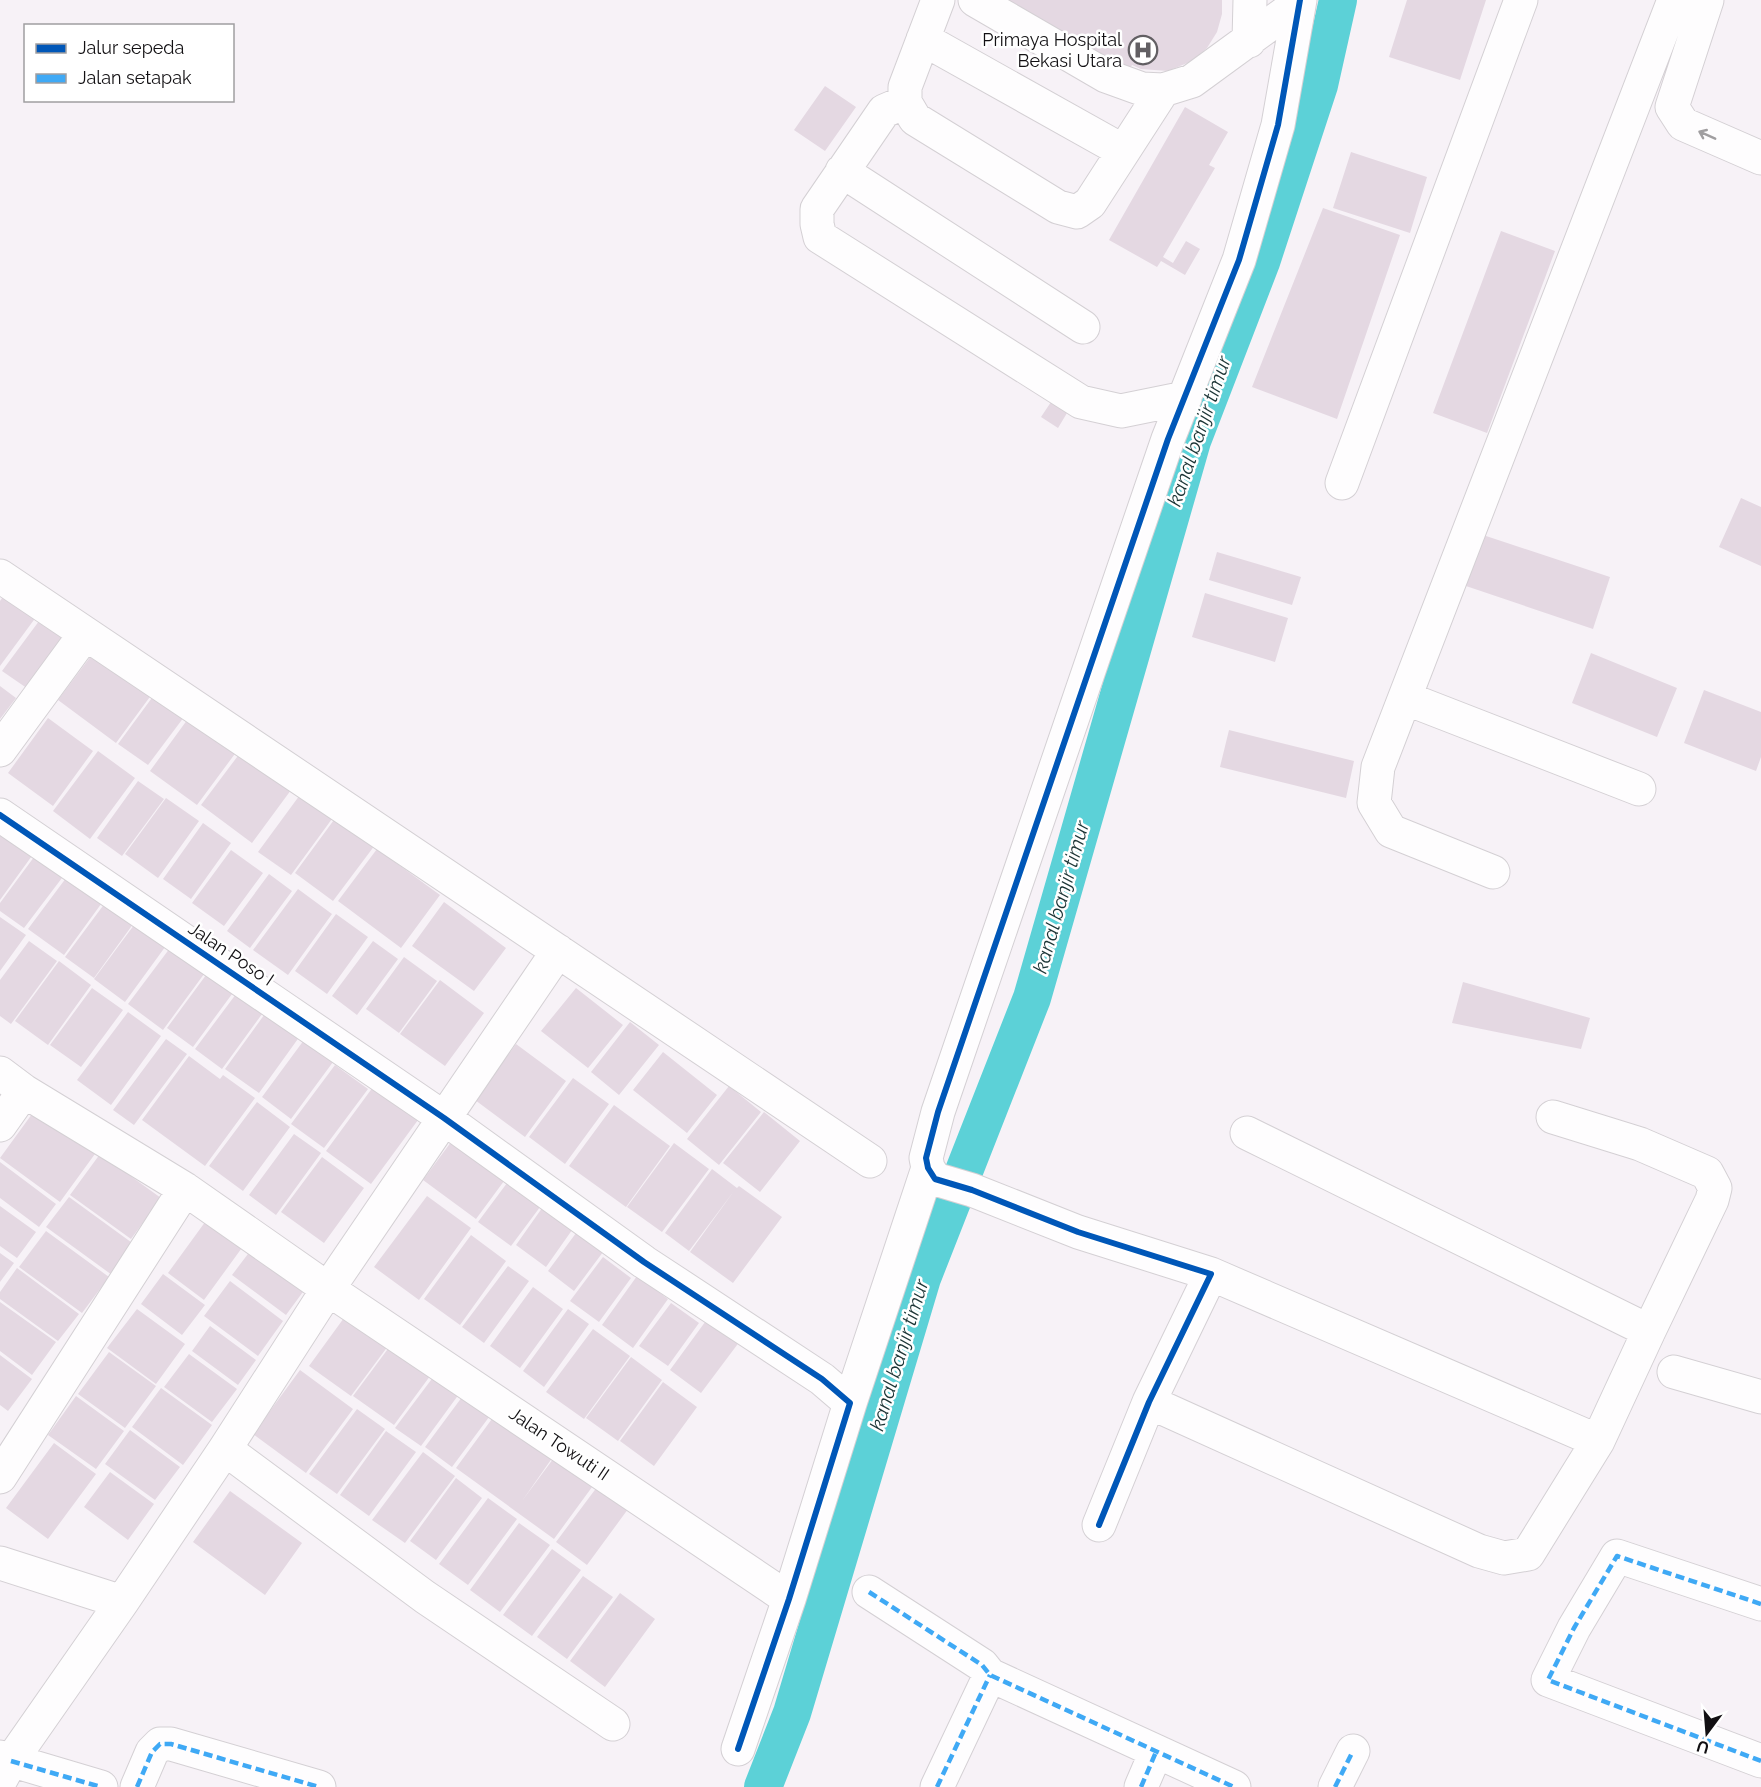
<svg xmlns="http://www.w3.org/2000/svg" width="1761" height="1787" font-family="Raleway,sans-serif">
	<rect width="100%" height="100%" fill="#f7f2f7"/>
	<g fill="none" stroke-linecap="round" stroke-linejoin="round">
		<!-- canal -->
		<path stroke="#5cd1d7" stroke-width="38" d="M763,1787L792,1713L922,1278L1032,998L1192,441L1261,262L1319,85L1338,0"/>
	</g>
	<!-- building -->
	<path fill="#e4d8e2" d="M1006,0H1222V14L1217,32L1207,48L1192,61L1168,71L1141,69L1132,65L1127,74Z
		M1407,0H1486L1460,80L1389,57Z
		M825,86L856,107L825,151L794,130Z
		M1185,107L1228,132L1209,165L1215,168L1163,257L1173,263L1186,241L1200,249L1185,275L1161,261L1157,267L1109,240Z
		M1351,152L1427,177L1410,233L1333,208Z
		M1323,208L1400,235L1337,419L1252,387Z
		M1501,231L1555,251L1487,433L1433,413Z
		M1057,393L1073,403L1058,428L1041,417Z
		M1741,498L1761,507V566L1719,547Z
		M1480,534L1610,577L1593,629L1463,585Z
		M1217,552L1301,577L1292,605L1209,580Z
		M8,590L39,613L0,666V601Z
		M1205,593L1288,618L1275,662L1192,637Z
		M45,613L73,634L31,691L2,671Z
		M94,652L152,694L116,743L58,700Z
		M1591,653L1677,688L1657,737L1572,703Z
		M0,686L16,698L0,719Z
		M1704,690L1761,712V757L1756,771L1684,743Z
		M154,695L184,717L148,765L118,744Z
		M190,716L237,751L197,805L150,771Z
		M48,718L93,751L53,806L8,773Z
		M1229,730L1354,761L1346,798L1220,767Z
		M98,751L135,778L90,839L53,811Z
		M240,753L291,790L252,843L201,805Z
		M138,781L164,799L122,856L97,838Z
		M305,788L337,812L291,875L258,852Z
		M166,798L199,821L158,878L125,854Z
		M339,813L378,841L333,901L295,873Z
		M203,823L231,843L191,899L163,879Z
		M0,827L34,853L0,900Z
		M377,849L440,895L401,948L338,901Z
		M231,850L263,873L224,926L192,903Z
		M37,853L65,874L24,928L0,911V903Z
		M69,874L104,900L64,955L28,929Z
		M269,874L292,891L250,948L227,931Z
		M298,889L332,914L288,975L253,950Z
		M108,899L136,920L94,978L65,957Z
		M444,902L506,948L474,991L412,946Z
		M336,914L368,937L327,994L295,971Z
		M0,917L26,935L0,971Z
		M137,921L168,943L125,1002L94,979Z
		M29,941L57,961L11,1024L0,1016V980Z
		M373,941L398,959L357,1015L332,996Z
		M173,944L207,970L163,1030L128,1004Z
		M404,957L437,981L399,1033L366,1009Z
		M59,961L91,985L48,1045L15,1021Z
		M209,971L235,990L193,1047L167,1028Z
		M440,980L484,1013L445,1066L400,1034Z
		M1463,982L1590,1018L1581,1049L1452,1023Z
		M92,988L123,1010L81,1067L50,1045Z
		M576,988L623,1025L588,1068L541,1031Z
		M239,990L265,1010L222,1069L195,1049Z
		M267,1011L300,1036L259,1093L225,1069Z
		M128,1012L161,1036L111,1105L77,1080Z
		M630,1022L659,1045L619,1095L591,1072Z
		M166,1039L187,1054L134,1125L113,1110Z
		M304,1040L333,1062L291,1119L262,1097Z
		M516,1044L566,1081L525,1137L475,1100Z
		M663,1052L717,1095L687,1133L633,1090Z
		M189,1056L220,1079L223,1075L255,1098L205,1166L142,1120Z
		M335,1065L368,1089L324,1148L291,1124Z
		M573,1078L609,1104L565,1164L529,1137Z
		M729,1086L761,1112L719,1165L687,1139Z
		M373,1087L418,1120L371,1184L326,1151Z
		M257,1102L290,1127L243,1191L209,1166Z
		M40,1103L100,1147L60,1202L0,1158Z
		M614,1105L670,1146L626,1207L569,1166Z
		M764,1112L800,1141L760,1192L723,1163Z
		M294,1134L321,1153L276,1215L249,1195Z
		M454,1138L507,1177L476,1219L423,1180Z
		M674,1143L709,1169L662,1232L627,1207Z
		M100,1154L161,1198L131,1239L70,1195Z
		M322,1157L364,1188L324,1243L281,1212Z
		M0,1162L56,1204L39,1227L0,1198Z
		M712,1169L737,1188L739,1186L782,1217L733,1283L690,1252L734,1191L689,1251L665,1233Z
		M513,1175L546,1199L511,1246L478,1222Z
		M427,1196L471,1228L419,1300L374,1267Z
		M69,1197L135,1245L112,1275L46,1227Z
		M547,1201L577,1223L546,1267L516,1245Z
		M0,1206L36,1232L17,1258L0,1246Z
		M208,1218L244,1245L204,1300L168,1273Z
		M579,1229L606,1248L574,1291L548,1271Z
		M46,1231L109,1277L82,1313L19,1267Z
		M471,1235L506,1261L460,1325L424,1299Z
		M254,1246L308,1285L286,1315L232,1275Z
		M0,1253L14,1263L0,1282Z
		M603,1257L631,1278L599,1322L570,1301Z
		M508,1266L529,1281L484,1343L462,1327Z
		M17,1268L79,1314L58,1341L0,1299V1292Z
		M163,1274L205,1305L182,1335L141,1304Z
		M637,1276L668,1299L633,1348L602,1325Z
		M230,1281L283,1321L258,1356L204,1316Z
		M533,1287L563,1309L520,1368L490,1346Z
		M0,1302L56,1342L32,1375L0,1351Z
		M671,1303L699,1323L668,1366L639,1346Z
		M137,1309L185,1344L156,1384L107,1348Z
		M568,1309L589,1324L544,1387L523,1371Z
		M349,1311L391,1342L351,1396L309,1366Z
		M708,1318L740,1341L701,1393L670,1370Z
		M210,1326L256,1360L238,1385L192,1351Z
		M593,1329L630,1356L584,1419L546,1392Z
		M393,1342L433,1372L394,1425L353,1396Z
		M109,1352L156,1386L125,1428L78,1394Z
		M189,1354L237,1389L212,1422L164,1387Z
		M0,1355L32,1379L8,1411L0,1405Z
		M631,1357L662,1380L618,1441L586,1418Z
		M300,1370L353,1409L306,1473L253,1434Z
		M437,1372L462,1390L421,1446L395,1428Z
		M663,1382L697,1407L654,1466L620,1441Z
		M161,1388L212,1425L183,1465L132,1427Z
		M465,1393L492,1413L452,1467L425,1447Z
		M76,1396L124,1431L96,1469L48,1435Z
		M357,1409L385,1429L337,1494L309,1474Z
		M497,1412L555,1454L522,1501L556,1455L595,1483L554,1539L456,1468Z
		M130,1430L180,1467L155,1500L105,1464Z
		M386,1431L416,1452L369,1516L340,1495Z
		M54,1443L96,1474L48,1539L6,1508Z
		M423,1452L455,1476L405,1543L372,1520Z
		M110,1472L154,1504L128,1540L84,1507Z
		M456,1478L482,1498L436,1560L410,1541Z
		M600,1483L631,1505L587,1565L556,1542Z
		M230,1491L302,1543L265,1595L193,1542Z
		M488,1498L517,1519L468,1585L439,1564Z
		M519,1523L550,1545L500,1612L470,1590Z
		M552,1549L581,1570L532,1636L503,1615Z
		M583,1576L613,1597L567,1659L537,1637Z
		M620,1593L655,1619L605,1687L570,1661Z"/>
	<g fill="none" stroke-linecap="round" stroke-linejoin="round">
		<!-- minor casing -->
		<g stroke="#d4d0d4" stroke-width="35">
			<path id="minor" d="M938,0L905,87V102L915,119L1058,207L1077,212L1090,203L1163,90
				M975,0L1106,76L1142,89L1163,90L1192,81L1299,3
				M1707,0L1672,107L1683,124L1761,158
				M923,39L1123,151
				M1249,41L1250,0
				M905,102L884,111L817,209V224L820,237L1081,402L1121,411L1185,398
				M842,171L1083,327
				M1342,483L1521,0
				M0,576L870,1161
				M1405,698L1639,789
				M0,750L85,634
				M0,815L444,1118L644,1262L822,1379L850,1403L789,1599L738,1749
				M1493,872L1391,831L1374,803L1378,767L1674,0
				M0,1073L24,1091L185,1189L328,1289L789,1599
				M0,1125L24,1091
				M1247,1133L1649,1331
				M1211,1274L1598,1441
				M1674,1372L1761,1397
				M1149,1402L1479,1551L1504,1558L1528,1554L1598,1441L1649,1331L1712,1200L1715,1188L1707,1173L1640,1144L1553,1117
				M850,1403L928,1168
				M225,1449L425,1597L613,1724
				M0,1477L185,1189
				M1099,1525L1149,1402L1211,1274L1078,1232L972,1190L935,1179L928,1168L926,1158L938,1112L1168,439L1239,260L1278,125L1300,0
				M0,1563L122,1602
				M869,1592L982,1665L990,1675L1234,1787
				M1761,1604L1617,1556L1574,1628L1548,1680L1761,1761
				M0,1757L101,1787
				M0,1781L11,1761L122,1602L225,1449L328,1289L558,951
				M137,1787L152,1752L160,1744H171L319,1787
				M937,1787L990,1675
				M1141,1787L1156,1752
				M1335,1787L1353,1751"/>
		</g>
		<!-- minor -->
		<use href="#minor" stroke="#fefdfe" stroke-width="33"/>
		<!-- quiet -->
		<path stroke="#3fa9f5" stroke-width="4.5" stroke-dasharray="9 4.5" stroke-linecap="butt" d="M869,1592L982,1665L990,1675L1234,1787
			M1761,1604L1617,1556L1574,1628L1548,1680L1761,1761
			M11,1761L101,1787
			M137,1787L152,1752L160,1744H171L319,1787
			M937,1787L990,1675
			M1141,1787L1156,1752
			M1335,1787L1353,1751"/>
		<!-- cycleway casing -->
		<g stroke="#fff" stroke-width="10">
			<path id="cycleway" d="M0,815L444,1118L644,1262L822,1379L850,1403L789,1599L738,1749
				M1099,1525L1149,1402L1211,1274L1078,1232L972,1190L935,1179L928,1168L926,1158L938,1112L1168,439L1239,260L1278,125L1300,0"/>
		</g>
		<!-- cycleway -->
		<use href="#cycleway" stroke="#0057b8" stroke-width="6"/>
	</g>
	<!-- one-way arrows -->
	<defs><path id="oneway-shaft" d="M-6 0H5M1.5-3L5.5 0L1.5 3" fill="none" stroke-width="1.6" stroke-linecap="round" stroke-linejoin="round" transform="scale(1.5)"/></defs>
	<use stroke="#a09ea0" href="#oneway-shaft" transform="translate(1707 135) rotate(-156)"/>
	<!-- icons -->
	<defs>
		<g id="hospital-ring" transform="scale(1.5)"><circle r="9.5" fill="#fff" stroke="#625f63" stroke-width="1.5"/><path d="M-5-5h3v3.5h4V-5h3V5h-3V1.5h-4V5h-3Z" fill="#625f63"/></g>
	</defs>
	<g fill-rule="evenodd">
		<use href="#hospital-ring" x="1143" y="50"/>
	</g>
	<g text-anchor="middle" stroke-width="5" stroke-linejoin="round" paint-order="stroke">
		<!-- poi labels -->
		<g font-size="18" fill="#121013" stroke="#fff" text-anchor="end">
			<text x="1122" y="46">Primaya Hospital<tspan x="1122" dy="21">Bekasi Utara</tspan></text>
		</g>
		<!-- street labels -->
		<g font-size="18" fill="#121013" stroke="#fff">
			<text transform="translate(231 954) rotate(34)" y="6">Jalan Poso I</text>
			<text transform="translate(559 1444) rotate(34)" y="6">Jalan Towuti II</text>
		</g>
		<!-- water labels -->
		<g font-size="20" font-style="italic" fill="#1b3435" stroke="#fff">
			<text transform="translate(1199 431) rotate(-71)" y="7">kanal banjir timur</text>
			<text transform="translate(1061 897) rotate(-74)" y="7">kanal banjir timur</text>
			<text transform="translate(899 1355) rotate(-73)" y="7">kanal banjir timur</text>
		</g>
	</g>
	<!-- legend -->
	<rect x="24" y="24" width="210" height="78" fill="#ffffff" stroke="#a09fa1" stroke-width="1.5"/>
	<rect x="36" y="44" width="30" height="9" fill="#0057b8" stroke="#a09fa1" stroke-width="1.5"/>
	<text x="78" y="54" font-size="18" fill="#121013">Jalur sepeda</text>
	<rect x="36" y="74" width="30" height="9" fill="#3fa9f5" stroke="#a09fa1" stroke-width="1.5"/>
	<text x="78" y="84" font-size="18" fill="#121013">Jalan setapak</text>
	<!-- north arrow -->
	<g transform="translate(1707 1733) rotate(196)" stroke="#ffffff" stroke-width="4.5" paint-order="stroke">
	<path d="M0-4.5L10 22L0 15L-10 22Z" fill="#121013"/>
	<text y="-9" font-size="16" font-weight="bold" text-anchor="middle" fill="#121013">U</text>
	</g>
</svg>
